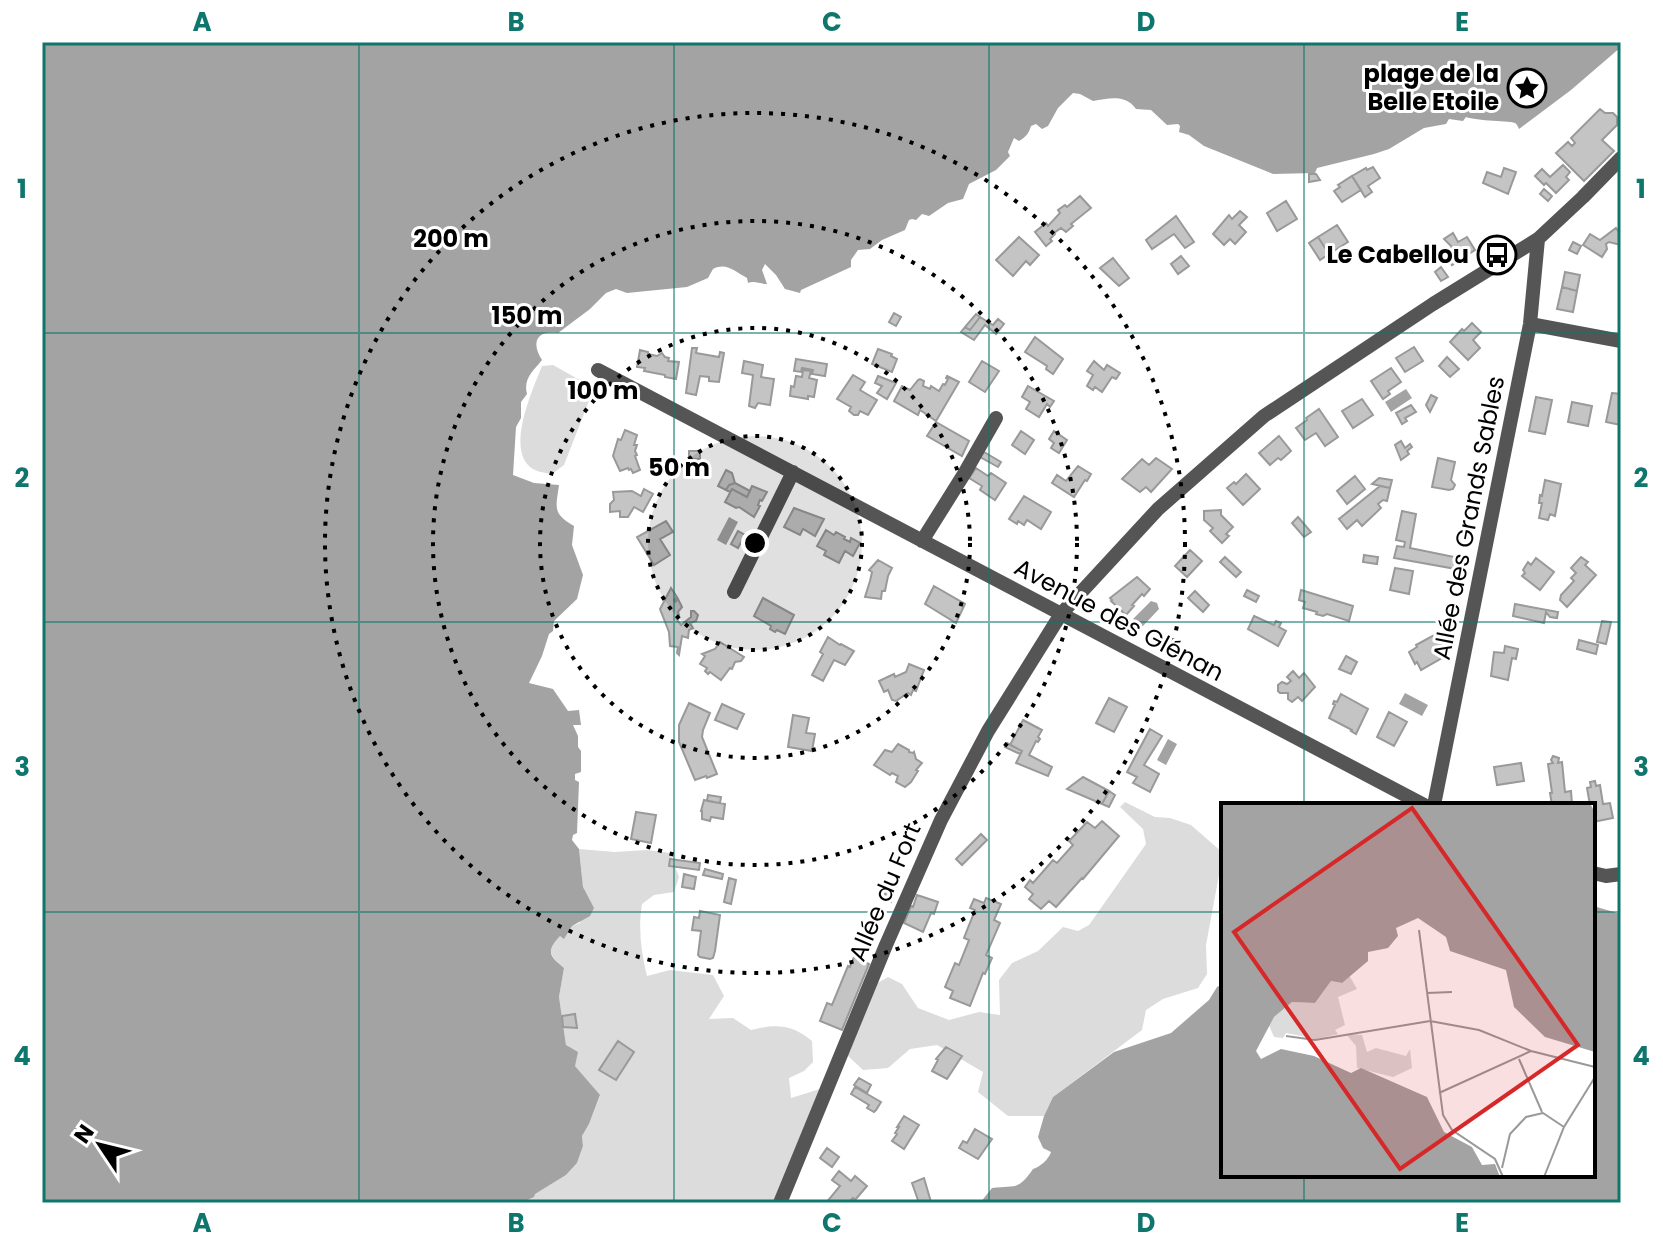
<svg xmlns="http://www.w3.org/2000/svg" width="1663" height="1245" font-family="Poppins,sans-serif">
	<rect width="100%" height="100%" fill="#fff"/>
	<!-- green -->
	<path fill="#dcdcdc" d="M553,365L594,388L564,465L552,474C546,473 538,472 533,469C504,452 533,389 542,366Z
		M1125,802L1155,817L1170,818L1191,825L1223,853L1206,945L1207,974L1198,988L1163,999L1146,1010L1142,1030L1053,1097L1044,1116H1008L978,1092L983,1072L937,1045L910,1049L888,1068L863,1070L847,1055L874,985L888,977L902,984L918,1008L949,1020L979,1012L1000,1015L999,980L1012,963L1038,951L1063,927L1078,931L1089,925L1146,844L1143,829L1120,807Z
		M579,849L615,852L647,850L670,853L679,877L674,892L654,895L642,904C638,928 641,952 647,976L670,970L713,975L724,996L709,1019L733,1018L751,1030C776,1024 791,1024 812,1041L813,1062L804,1071L789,1078L791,1098L820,1089L775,1203H521L534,1197V1194L566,1175L577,1163L583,1146L582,1136L589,1124L600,1096L575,1066L566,1045L559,997L564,968C550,955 545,951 560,936L564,938L572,926L580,923L588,900L583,887Z"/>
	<!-- water -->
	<path fill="#a3a3a3" d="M42,42H1621V47L1571,90L1519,129C1518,127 1517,124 1515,123C1512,121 1476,121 1466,117L1463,121L1449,119L1446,124L1424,128L1389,149L1374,154L1317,168L1315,173L1273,174L1204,146L1189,135L1179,132L1180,126L1178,124L1167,125L1151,110L1136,109C1126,94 1109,98 1093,101L1080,94L1073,93L1058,108L1048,126L1042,129L1036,124L1031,126C1029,133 1026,137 1019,141L1014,138L1008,152L1010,156L996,170L969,184L963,199L948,203L929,216L922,214L916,220L912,219L909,220L905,230L882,240L870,249L858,250L851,260V267L801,290L800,293L785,289L776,275L765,264L762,270L767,284C760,284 755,280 748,283L747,278C735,272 727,262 713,269L708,278L687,287L627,293L616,289L606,293L590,309L558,333C536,330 531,343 542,360C533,371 523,379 527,394L521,402V418L516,427L513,475L534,483L559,485C556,508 552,513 574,526L572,545L583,575L577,599L554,621L553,631L549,634L542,656L529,683L553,689L568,711L579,710L581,725H573L578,736V747L581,751V772L575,774V780L579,782L577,833L573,835L572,840L579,849L583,887L594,908L590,916L572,926L564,939L560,936C545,952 550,956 564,968L559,997L566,1045L578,1052L575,1066L600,1095L589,1124L582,1136L583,1146L577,1163L566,1175L535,1194L534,1197L521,1203H42Z
		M1406,389L1412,398L1391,412L1385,402Z
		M729,517L738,522L726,545L717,540Z
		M1151,601L1157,603L1159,609L1142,627L1133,619Z
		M1405,693L1428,705L1422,716L1399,704Z
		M1168,739L1177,744L1166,765L1157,760Z
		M1593,905C1602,910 1612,910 1621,915V1203H980L992,1188C1015,1185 1018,1191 1033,1169C1040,1167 1049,1159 1051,1152L1043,1148L1038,1137L1044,1116L1053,1097L1114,1052L1171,1033L1209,1000L1217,987L1223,984V1175H1593Z"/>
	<!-- building -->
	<path fill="#c4c4c4" stroke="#999" stroke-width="2" d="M1600,109L1605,113H1613L1617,117V125L1602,140L1614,151L1584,181L1556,153L1568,142L1572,146L1575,143L1571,138Z
		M1563,165L1570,172L1566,177L1569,180L1556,193L1546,183L1544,185L1535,176L1542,169L1550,177Z
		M1373,167L1380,178L1368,186L1372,192L1365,197L1352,176L1366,168L1367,170Z
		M1504,168L1516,172L1508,194L1483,183L1487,172L1501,177Z
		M1309,174H1316L1320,180L1309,182Z
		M1352,176L1361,190L1342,202L1334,191L1340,187L1338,185Z
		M1544,189L1552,196L1548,201L1540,194Z
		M1080,196L1091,208L1071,224L1073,226L1066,232L1061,228L1054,233L1055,234L1050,239L1052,241L1046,246L1035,232L1046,223L1048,226L1060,213L1058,210L1065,205L1067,207Z
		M1286,201L1297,219L1277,231L1267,213Z
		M1240,211L1247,217L1239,225L1246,232L1235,244L1230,239L1224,245L1213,234L1229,215L1232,219Z
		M1176,216L1194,242L1185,248L1174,234L1152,249L1146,240Z
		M1337,225L1348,242L1329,254L1318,237Z
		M1616,228L1621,235V245L1609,242L1606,244L1607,249L1602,257L1583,245L1590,234L1600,240Z
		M1453,233L1458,242L1467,237L1475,250L1452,265L1444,252L1452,247L1444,239Z
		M1019,237L1039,255L1030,265L1026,261L1013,276L996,260Z
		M1318,237L1329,254L1320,260L1309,243Z
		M1573,242L1581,246L1577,254L1569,250Z
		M1181,256L1189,266L1178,274L1171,264Z
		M1113,258L1129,278L1119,286L1100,268Z
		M1441,267L1448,277L1441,281L1435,272Z
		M1565,272L1580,275L1577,291L1562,287Z
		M1562,287L1577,291L1573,312L1557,309Z
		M894,313L901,317L896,326L889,322Z
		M976,314L980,317L970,330L965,327Z
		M980,317L993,325L998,319L1004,324L996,334L985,325L974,340L961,332L965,327L970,330Z
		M1472,323L1481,332L1473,340L1480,348L1468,360L1450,342L1462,329L1464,331Z
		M1035,337L1063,359L1053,374L1046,369L1047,366L1025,352Z
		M1414,347L1423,361L1405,372L1396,358Z
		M692,348H697L696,353L719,357L720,352L724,353L719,382L709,381V377L700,376L696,395L686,393Z
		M878,349L892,354L891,356L897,359L892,372L872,364Z
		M640,350L648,352V354L657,356L662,353L665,357L669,358L668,361L679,362L676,379L665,377V375L644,371L645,368L637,367Z
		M1447,357L1459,369L1450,377L1439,366Z
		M796,359L827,364L825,376L812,374L813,370L802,368L801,372L794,371Z
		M744,361L763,365L761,377L774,379L770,405L758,403L755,408L749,406L753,375L742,373Z
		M982,361L999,371L985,392L969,382Z
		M1094,361L1104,370L1107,365L1120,373L1116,379L1112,377L1102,392L1095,387L1093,390L1087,386L1093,375L1087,371Z
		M1391,368L1401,382L1388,391L1390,394L1383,399L1371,381Z
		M803,370L811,371L809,378L817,380L814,397L808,396V399L790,396L791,386L794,387L796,376L802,377Z
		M853,375L865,382L860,390L877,400L868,415L860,411L858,415H854L849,411L851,407L837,399Z
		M878,376L896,383L887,399L877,393L882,386L875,383Z
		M947,376L959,382L936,421L920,410L918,415L894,401L902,386L910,390L918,380L920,379L924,381L923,386L930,389L931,386L939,391L943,384L945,385L948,379L946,378Z
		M1028,386L1054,401L1050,407L1047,404L1039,417L1026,409L1030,402L1022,397Z
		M1612,393L1621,394V425L1606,422Z
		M1431,395L1437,398L1430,412L1426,405Z
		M1536,397L1552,400L1545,434L1529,431Z
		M1362,399L1373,415L1353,428L1342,411Z
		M1572,402L1592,406L1588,426L1568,422Z
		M1411,405L1416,412L1405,418L1407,421L1402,424L1396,413Z
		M1319,409L1338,437L1325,446L1316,433L1305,440L1296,428L1307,420L1306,418Z
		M936,422L969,441L962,456L927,436Z
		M625,430L637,435L634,445H637L635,451L637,455L635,456L640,470L633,473L631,469L629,470L628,468L620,471L613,456L618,439L621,440Z
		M1021,431L1034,440L1025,454L1012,445Z
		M1054,431L1067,440L1059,453L1051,448L1054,443L1049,439Z
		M1279,436L1291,451L1281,460L1278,458L1270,465L1259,453Z
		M1401,441L1405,448L1410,444L1412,447L1407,451L1409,454L1401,460L1395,445Z
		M689,451H700V459H689Z
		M984,452L1001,462L998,467L980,457Z
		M1156,458L1172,469L1151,492L1146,487L1140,492L1122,479L1142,459L1149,465Z
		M1438,458L1455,462L1451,480L1455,485L1453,489L1449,490L1432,487Z
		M1078,466L1091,474L1087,481L1085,480L1074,497L1052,483L1057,475L1066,481Z
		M976,468L988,476L991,473L1006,483L995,500L980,490L982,486L969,478Z
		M726,470L732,473L735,483L729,485L726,490L718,486Z
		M1246,474L1260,489L1243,505L1227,488L1234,482L1236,484Z
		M1355,476L1365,489L1347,504L1337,491Z
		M1379,478L1392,480L1390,488L1372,484Z
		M1545,480L1561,484L1555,516L1550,514L1548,520L1539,518L1542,503H1539L1540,495L1542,496Z
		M735,483L750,491L747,497L732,489L730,492L726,490L729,485Z
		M752,486L767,492L762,501L760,500L758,505L760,506L754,517L739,507L736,508L725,502L732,489L747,497Z
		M1380,486L1390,488L1387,501L1383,500L1378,504L1381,508L1362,526L1357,520L1347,529L1339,519Z
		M644,489L653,494L643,512L634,507L628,517H620V511L610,512V504L614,500L613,492L632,491L641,496Z
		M1024,496L1051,512L1041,529L1027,520L1024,525L1018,521L1017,524L1009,519Z
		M794,508L824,519L815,536L803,529L800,535L784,527Z
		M1221,510V515L1233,527L1226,534L1229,536L1222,543L1210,531L1213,528L1204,520V511Z
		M1402,511L1416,514L1410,548L1459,558L1456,569L1394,558L1397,546L1404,547L1405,542L1396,540Z
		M1298,517L1311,532L1304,537L1292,523Z
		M666,521L673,532L660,539L670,555L654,565L637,537Z
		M826,530L834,535L836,532L845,537L844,539L850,542L851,538L860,543L853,556L845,551L839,563L824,555L826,551L817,546Z
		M738,531L745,535L738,548L731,544Z
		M1190,550L1202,561L1187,577L1175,566Z
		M1364,555L1378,557L1377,564L1363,562Z
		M1225,557L1241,572L1236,577L1220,562Z
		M1581,557L1588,562L1585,565L1596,575L1567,607L1560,600L1561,595L1574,581L1571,578L1576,573L1571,568Z
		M1536,558L1554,572L1540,590L1522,576L1525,573L1523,570L1528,562L1531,565Z
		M878,560L892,568L888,576L885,591H882L881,599L865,597L870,581L872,572L869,570Z
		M1395,568L1413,571L1409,594L1390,590Z
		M1137,577L1150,589L1144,596L1142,594L1132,605L1134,606L1126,615L1111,601L1112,600L1110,598Z
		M934,586L965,604L956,623L925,604Z
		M671,588L677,597L674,600L675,602L678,599L682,607L678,612L679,615L676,618L681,625L691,617V611H694L698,615L696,621L690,623L693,628L689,630L688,638L682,636L679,655L677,653L678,647L670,646L669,632L660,609Z
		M1247,590L1259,596L1256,602L1244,596Z
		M1301,590L1353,606L1349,621L1327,614L1323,616L1316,614L1317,612L1303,608L1305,602L1299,600Z
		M1195,591L1209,605L1203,612L1188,598Z
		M763,598L794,615L785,634L777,630L775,632L770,629L771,626L754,616Z
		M1515,604L1558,612L1557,618L1550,617L1546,612L1544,623L1513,616Z
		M1254,616L1274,625L1276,621L1281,623L1279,627L1286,631L1278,646L1248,629Z
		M1602,621L1611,622L1606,644L1597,642Z
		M1436,634L1447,655L1421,670L1417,662L1415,664L1409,652L1417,647L1416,645Z
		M828,637L840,645L841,644L854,651L845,665L834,660L823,681L812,675L823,654L820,652Z
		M1579,640L1598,645L1596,654L1577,649Z
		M720,642L744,657L741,661L735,662L732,669L730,668L721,680L710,672L708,674L705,671L707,668L700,664L705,656L702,654L715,649Z
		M1505,646L1518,649L1516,659L1512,658L1508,680L1491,676L1494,652L1504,653Z
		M1346,656L1357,662L1351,674L1339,669Z
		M909,664L924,670L916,691L913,690L911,695L908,693L896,701L892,700L888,690L884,692L879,681L894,674L895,677L906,672Z
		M1293,671L1299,678L1304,673L1315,687L1302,701L1298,697L1292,702L1288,699V693H1280L1278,691V685L1282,682L1287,684L1291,681L1287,677Z
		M1341,694L1368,709L1356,734L1351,731L1352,730L1329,718L1335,705L1333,704L1334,701L1337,702Z
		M1109,698L1127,707L1114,732L1096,723Z
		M689,703L710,713L703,730L702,737L717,774L707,778L706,776L695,780L679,742V725Z
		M722,704L744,714L737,729L715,720Z
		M1389,712L1407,722L1394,746L1377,737Z
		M793,715L809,718L806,733L815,734L812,751L788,747Z
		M1023,720L1042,730L1038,737L1040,739L1038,742L1036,741L1029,755L1052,767L1048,776L1016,763L1022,751L1010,745Z
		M1150,729L1162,736L1144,765L1159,774L1150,792L1133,783L1137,777L1127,772Z
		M1007,743L1022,751L1020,754L1005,747Z
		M898,744L909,750V752L913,753L914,752L916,759L922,763L916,770L918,771L911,782L905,787L896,782L898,776L892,773L890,775L874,765L885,750L892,752Z
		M1553,756L1559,758L1558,763L1562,762L1565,792L1571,791L1572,804L1552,805L1550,793H1552L1548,764L1553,763L1551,760Z
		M1521,763L1524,781L1497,785L1494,767Z
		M1083,777L1109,791L1102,804L1067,789Z
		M1595,781L1596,786L1600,785L1603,804L1610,803L1613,818L1593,822V805H1590L1587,788L1591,787L1590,782Z
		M1109,791L1115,795L1109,807L1102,804Z
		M708,795L721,797L720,803L707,801Z
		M704,800L725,804L723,819L711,817L710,821L702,819V811H701Z
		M636,812L656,815L651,843L631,839Z
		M1102,821L1119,836L1083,879L1082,878L1056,907L1049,901L1041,909L1029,899L1033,894L1025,887L1030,880L1033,883L1053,860L1057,863L1073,845L1069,841L1087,822L1095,828Z
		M981,834L987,840L962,865L956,859Z
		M670,859L700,863L699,870L669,866Z
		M705,869L723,874L722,879L703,875Z
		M684,874L696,877L694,889L682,887Z
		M729,878L736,880L731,904L724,902Z
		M887,888L894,891L891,902L883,900Z
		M917,895L938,902L934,914L931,913L923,932L904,923L911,906L913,907Z
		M986,898L1001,904L994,920L1000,923L986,955L992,958L985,974L983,973L970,1006L950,998L953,991L945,987L955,963L959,965L969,940L964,938L975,910L970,908L974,899L984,903Z
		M700,911L720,915L715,951L713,958L710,959L700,957L698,955L701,931L692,930L694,917L699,918Z
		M854,957L869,964L842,1030L820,1021L827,1003L832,1005L848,966L850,967Z
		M575,1014L577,1028L563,1027L562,1016Z
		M618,1041L634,1052L616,1080L599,1070Z
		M946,1047L962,1056L947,1079L932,1071L938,1060L936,1059Z
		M859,1078L871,1085L867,1093L854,1085Z
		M855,1087L881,1102L876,1110L874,1112L867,1108L869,1105L851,1094Z
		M904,1116L919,1125L904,1149L892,1141L897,1134L895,1133L899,1127H897Z
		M975,1129L992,1139L978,1159L959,1148L963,1141L967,1143Z
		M827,1148L839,1157L832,1167L820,1158Z
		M839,1171L851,1181L855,1176L867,1186L855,1200L853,1198L848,1203H826L840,1186L832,1180Z
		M924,1178L931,1202L919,1203L912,1183Z"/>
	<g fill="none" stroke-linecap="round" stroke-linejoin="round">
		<!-- minor -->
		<path stroke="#555" stroke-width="14" d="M1530,324L1621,341
			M598,370L1424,805
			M922,541L964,474L996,418
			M734,592L793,472
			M1434,805L1530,324L1538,239
			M1593,873L1606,876L1621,874
			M780,1203L886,945L941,820L988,731L1061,614L1158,509L1264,416L1433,304L1538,239L1583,197L1621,158"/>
	</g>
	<!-- grid -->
	<path fill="none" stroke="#0f766e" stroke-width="2" stroke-opacity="0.55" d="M359,42V1203M674,42V1203M989,42V1203M1304,42V805M42,333H1621M42,622H1621M42,912H1223M1593,912H1621M1304,1175V1203"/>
	<!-- distance rings -->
	<circle cx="755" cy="543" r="107" fill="#000" fill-opacity=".12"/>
	<g fill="none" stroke="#000" stroke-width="4" stroke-dasharray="4 8">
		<circle cx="755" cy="543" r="107"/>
		<circle cx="755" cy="543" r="215"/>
		<circle cx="755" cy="543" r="322"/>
		<circle cx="755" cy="543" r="430"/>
	</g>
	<!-- icons -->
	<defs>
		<g id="sight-ring" transform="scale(2)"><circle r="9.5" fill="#fff" stroke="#000" stroke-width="1.5"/><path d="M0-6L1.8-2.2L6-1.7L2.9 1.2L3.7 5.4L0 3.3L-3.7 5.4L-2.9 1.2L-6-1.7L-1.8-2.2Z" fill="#000"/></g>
		<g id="bus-ring" transform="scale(2)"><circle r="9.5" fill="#fff" stroke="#000" stroke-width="1.5"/><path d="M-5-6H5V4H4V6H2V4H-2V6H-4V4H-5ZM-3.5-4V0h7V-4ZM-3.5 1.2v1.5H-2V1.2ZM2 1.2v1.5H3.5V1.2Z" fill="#000"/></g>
	</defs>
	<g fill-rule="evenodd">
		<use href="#sight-ring" x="1527" y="88"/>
		<use href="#bus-ring" x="1497" y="255"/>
	</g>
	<g text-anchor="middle" stroke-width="6" stroke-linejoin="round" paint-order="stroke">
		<!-- poi labels -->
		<g font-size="24" font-weight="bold" fill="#000" stroke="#fff" text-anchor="end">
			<text x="1499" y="82">plage de la<tspan x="1499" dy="28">Belle Etoile</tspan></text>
			<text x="1469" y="263">Le Cabellou</text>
		</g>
		<!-- street labels -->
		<g font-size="24" fill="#000" stroke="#fff">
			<text transform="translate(1469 518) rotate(-79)" y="8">Allée des Grands Sables</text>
			<text transform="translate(1119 620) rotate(28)" y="8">Avenue des Glénan</text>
			<text transform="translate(885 892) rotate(-67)" y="8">Allée du Fort</text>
		</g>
	</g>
	<!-- overview -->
	<g transform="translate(1221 803)">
		<rect width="374" height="374" fill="#fff"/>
		<path d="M128,172L136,186L117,194L124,222L114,227L117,231L95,236L65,230L62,235L53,234L47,220L53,214L71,199L94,200L110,178L120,180ZM125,231L141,232L146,249L155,245L185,253L189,246L191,265L172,274L136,265L135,243Z" fill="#dcdcdc"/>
		<path d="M0,0H369L374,10V249L324,234L293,204L285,167L229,148L225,134L197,115L175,125L177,133L167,145L147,149V158L121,180L110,178L94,200L71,199L53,214L35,248L40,256L60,246L93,253L130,270L140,265L206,294L223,329L251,344L261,362L274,361L279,374H0Z" fill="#a3a3a3"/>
		<path fill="none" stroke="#999" stroke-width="2" d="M198,127L222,312L231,327L274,356L282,374M206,190L231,189M65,233L94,237L209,218L258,227L310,248L374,264M298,256L321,309M218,290L310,248M281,365L289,331L305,314L322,310L343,324M323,374L343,324L374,274"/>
		<path fill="#d62828" fill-opacity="0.15" stroke="#d62828" stroke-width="4" d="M191,5L357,242L179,366L13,129Z"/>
		<rect width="374" height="374" fill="none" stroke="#000" stroke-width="4"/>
	</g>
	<circle cx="755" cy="543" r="12" fill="#000" stroke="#fff" stroke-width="4"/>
	<g font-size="24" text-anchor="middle" font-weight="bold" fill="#000" stroke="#fff" stroke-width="6" stroke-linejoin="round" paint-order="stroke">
		<text x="451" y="247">200 m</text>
		<text x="527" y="324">150 m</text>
		<text x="603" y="399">100 m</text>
		<text x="679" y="476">50 m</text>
	</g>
	<!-- border -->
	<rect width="1663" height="1245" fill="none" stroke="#ffffff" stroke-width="88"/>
	<!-- north arrow -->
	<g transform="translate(100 1145) rotate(305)" stroke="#ffffff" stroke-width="6" paint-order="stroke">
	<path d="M0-6L14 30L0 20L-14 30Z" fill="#000000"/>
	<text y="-12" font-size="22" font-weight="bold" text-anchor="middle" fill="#000000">N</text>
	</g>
	<rect x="44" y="44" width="1575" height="1157" fill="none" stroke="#0f766e" stroke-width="3"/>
	<g font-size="26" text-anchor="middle" font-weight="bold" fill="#0f766e">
		<text x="202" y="31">A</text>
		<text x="516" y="31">B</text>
		<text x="832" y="31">C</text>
		<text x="1146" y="31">D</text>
		<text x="1462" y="31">E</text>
		<text x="22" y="198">1</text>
		<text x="1641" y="198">1</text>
		<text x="22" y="487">2</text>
		<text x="1641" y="487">2</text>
		<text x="22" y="776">3</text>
		<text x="1641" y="776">3</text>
		<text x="22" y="1065">4</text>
		<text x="1641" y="1065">4</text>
		<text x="202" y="1232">A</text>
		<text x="516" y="1232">B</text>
		<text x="832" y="1232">C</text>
		<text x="1146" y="1232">D</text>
		<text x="1462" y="1232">E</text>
	</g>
</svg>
